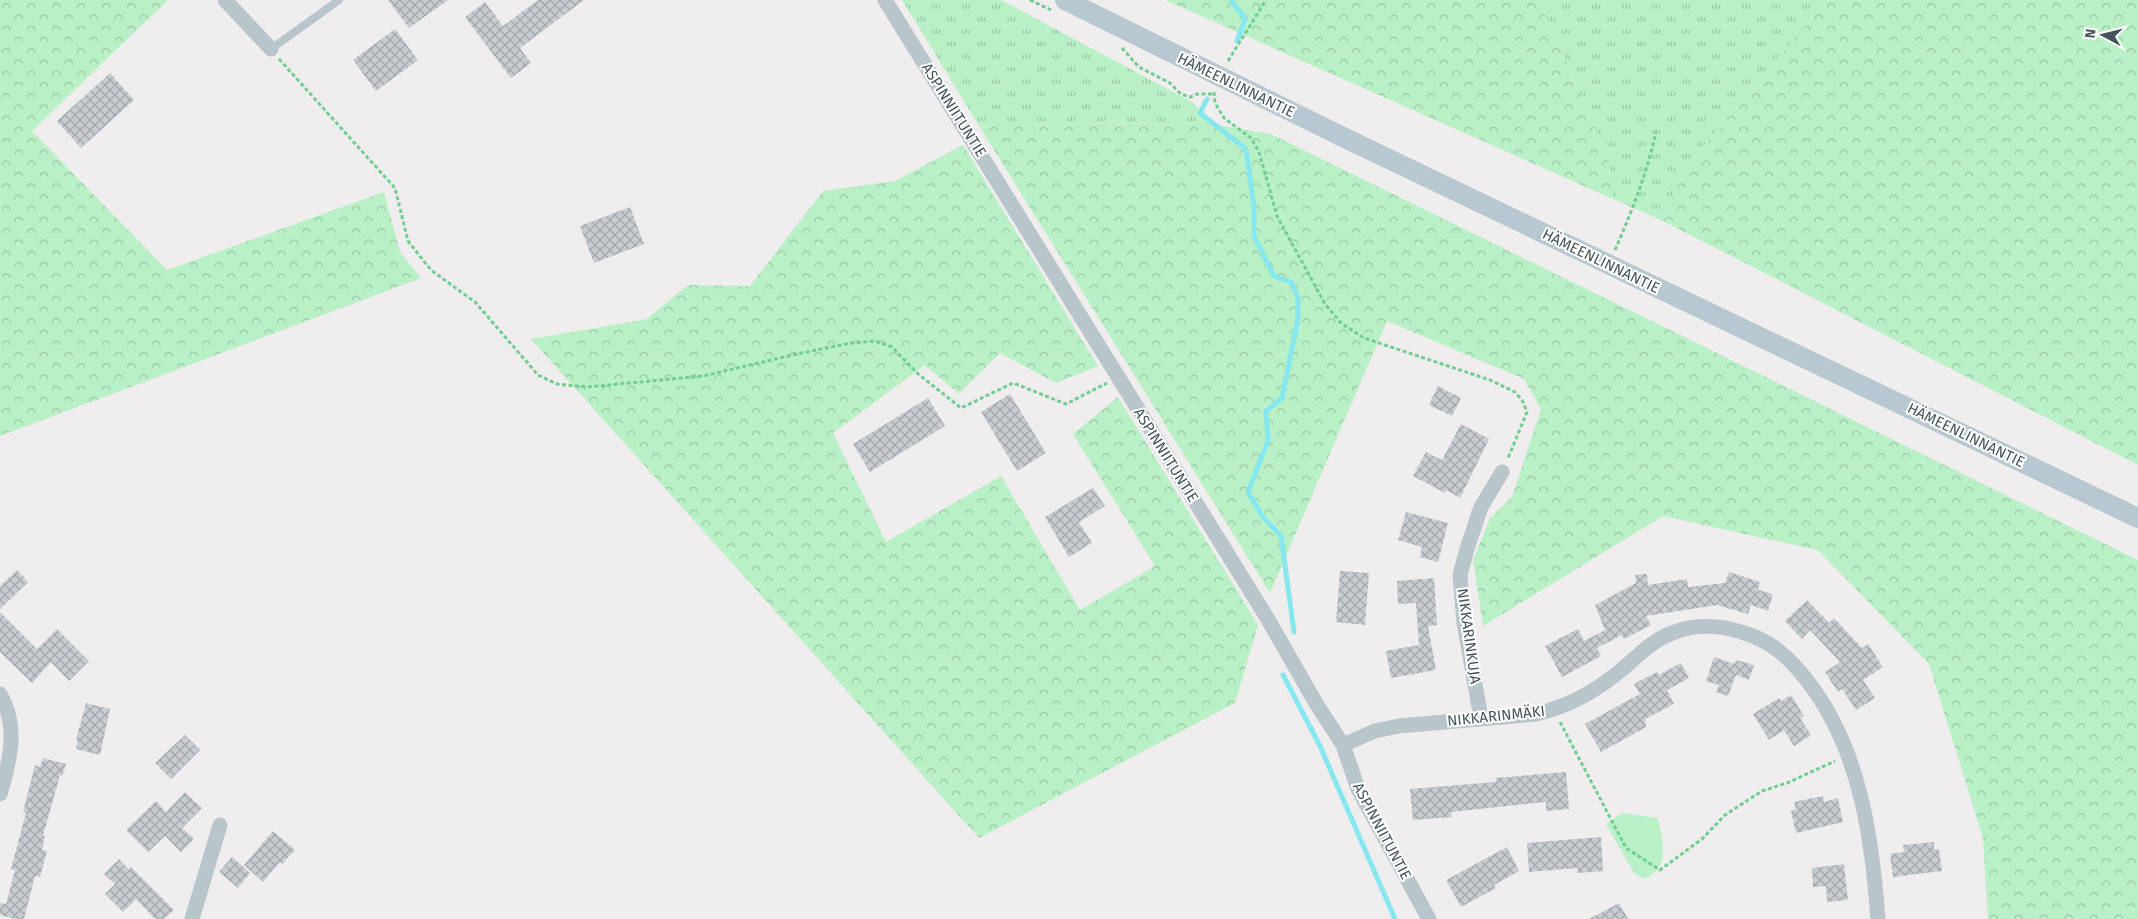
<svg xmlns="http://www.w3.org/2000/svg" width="2138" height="919" font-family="'Fira Sans',sans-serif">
	<defs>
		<pattern id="grass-tufts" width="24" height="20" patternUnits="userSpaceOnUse" patternTransform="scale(1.25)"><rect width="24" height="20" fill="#baf0c6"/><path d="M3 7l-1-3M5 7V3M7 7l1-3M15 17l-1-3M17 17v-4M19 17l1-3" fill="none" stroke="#99c5a4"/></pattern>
		<pattern id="forest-crowns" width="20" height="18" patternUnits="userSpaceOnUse" patternTransform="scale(1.25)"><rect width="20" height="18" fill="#baf0c6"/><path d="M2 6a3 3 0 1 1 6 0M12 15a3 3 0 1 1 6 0" fill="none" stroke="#99c5a4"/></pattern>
		<pattern id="building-cross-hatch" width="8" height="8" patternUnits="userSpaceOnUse" patternTransform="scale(1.25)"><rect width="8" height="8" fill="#c7ccd1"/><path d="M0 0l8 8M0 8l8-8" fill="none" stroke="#a3a8ad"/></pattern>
	</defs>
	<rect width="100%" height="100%" fill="#f0edee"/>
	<!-- grass -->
	<path fill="url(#grass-tufts)" d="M902,0H1001L1194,103L1211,124L995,123L981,129Z
		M1539,0H1827L1686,167L1661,220L1613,199L1608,158Z"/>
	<!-- forest -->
	<path fill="url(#forest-crowns)" d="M0,0H168L32,131L167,270L384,192L400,252L421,278L0,436Z
		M1165,0H1539L1608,158L1613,199Z
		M1827,0H2138V465L1661,220L1686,167Z
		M995,123L1211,124L1271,134L2138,560V919H1988L1983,838L1929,664L1818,550L1663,516L1483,626L1473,560L1490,518L1512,497L1541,409L1524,379L1387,321L1270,593L981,129Z
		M963,145L1098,366L1056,383L1000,353L959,394L925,365L833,433L886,542L1001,476L1080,610L1155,566L1073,434L1118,397L1258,625L1235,703L979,838L531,339L647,319L688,285L750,286L823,191L895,181Z"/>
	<!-- green -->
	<path fill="#baf0c6" d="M1622,813L1658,818C1662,842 1672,865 1645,879L1634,873L1606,824Z"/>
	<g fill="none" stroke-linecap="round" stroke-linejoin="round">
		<!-- stream -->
		<path stroke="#86e8ee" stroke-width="5" d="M1231,0L1245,19L1237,41
			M1207,99L1200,113L1246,149L1254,207V236L1274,276L1291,282L1298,297V319L1282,398L1266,411L1268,441L1248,492L1262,516L1281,536L1294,632
			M1283,675L1320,746L1395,919"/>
	</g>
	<!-- building -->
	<path fill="url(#building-cross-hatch)" d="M388,0H448L409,28Z
		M538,0H584L520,48L531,63L511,78L465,17L485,2L503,26Z
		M395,29L418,60L376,91L353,60Z
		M110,73L134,100L81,148L57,121Z
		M630,207L644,244L594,263L580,226Z
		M1438,386L1461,398L1452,416L1429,405Z
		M1010,394L1046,453L1017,471L981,412Z
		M928,398L945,426L870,472L853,444Z
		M1461,424L1489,439L1460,498L1446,490L1445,493L1413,476L1426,452L1442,460Z
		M1093,488L1105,506L1079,522L1092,543L1069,557L1045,517Z
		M1406,512L1448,523L1438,562L1420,557L1422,547L1398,540Z
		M17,570L28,582L0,609V586Z
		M1340,571L1369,573L1365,625L1336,622Z
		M1729,572L1760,582L1758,590L1773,594L1768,611L1751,605L1748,614L1717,605L1646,616L1651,625L1624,639L1622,635L1597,648L1601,656L1562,677L1545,646L1578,629L1584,641L1605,630L1595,605L1636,583L1635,575L1647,574L1648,585L1687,579L1688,587L1725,583Z
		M1434,578L1437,625L1428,626L1436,670L1391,678L1386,651L1419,645L1416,603L1398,604L1397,581Z
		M1807,600L1829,623L1834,618L1862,648L1868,644L1883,667L1863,680L1875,698L1856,710L1842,689L1838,692L1825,672L1840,662L1810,630L1802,639L1785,621Z
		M0,612L37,649L57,629L89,661L69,681L51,662L32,683L0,652Z
		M1714,657L1734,664L1736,660L1754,665L1749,680L1736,675L1728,696L1716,692L1719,685L1706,681Z
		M1681,663L1689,678L1667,690L1674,704L1645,719L1646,727L1601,752L1585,724L1640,694L1634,684L1657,672L1659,675Z
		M1791,695L1804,716L1800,718L1811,735L1794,746L1784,730L1769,740L1753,714L1779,698L1781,701Z
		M86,703L110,709L100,755L76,749L78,741L76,740Z
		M185,735L200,750L171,779L155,763Z
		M43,758L66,764L62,776L60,775L43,836H45L42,850L47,851L40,877L35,876L24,919H15L0,915V903L6,904L15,870L11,869L26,813L23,812L35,765L40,767Z
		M1566,772L1569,809L1546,811V802L1451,812L1452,817L1413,820L1410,789L1496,782V778Z
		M185,792L202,808L182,828L194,839L181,852L165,836L148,852L126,830L156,801L166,812Z
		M1823,796L1824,802L1838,798L1843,822L1796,833L1791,811L1796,809L1794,802Z
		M273,831L295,850L282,864L280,862L263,882L244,865Z
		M1601,837L1603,871L1578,873L1577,868L1529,872L1527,843Z
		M1934,842V849H1939L1942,871L1893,877L1890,854L1904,852L1903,845Z
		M1507,847L1519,871L1494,885L1496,888L1461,907L1446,880Z
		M232,857L250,873L238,888L219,872Z
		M119,859L129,870L131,867L174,910L164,919H155L136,899L123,912L105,894L115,884L104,874Z
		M1844,864L1848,900L1827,902L1826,886L1813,887L1812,868Z
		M1619,903L1628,919H1589Z"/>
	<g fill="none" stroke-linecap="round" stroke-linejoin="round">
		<!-- path -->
		<path stroke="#71ce92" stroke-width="3" stroke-dasharray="4 2.5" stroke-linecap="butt" d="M1030,0L1051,10
			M1122,48L1139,67L1170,83L1181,94L1190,97L1197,94H1213
			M279,59L395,188L408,241L431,270L475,302L538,375L557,384L587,387L703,376L797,354L851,343L875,341L892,347L917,373L961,408L1013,383L1066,404L1107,383
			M1228,61L1266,0
			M1214,92L1215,103L1224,118L1251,138L1259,152L1277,216L1325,304L1341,323L1364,338L1490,380L1515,392L1522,400L1527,412L1508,458
			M1615,250C1632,211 1647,173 1656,132
			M1560,722L1626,848L1660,870L1702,839L1725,815L1762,791L1787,783L1835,761"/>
		<!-- lane -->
		<path stroke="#b8c5cb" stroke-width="8" d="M271,49L339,0"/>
		<!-- street -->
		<path stroke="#b8c5cb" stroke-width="15" d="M225,0L271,49
			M885,0L1266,616L1317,705L1343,745L1358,789L1429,919
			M0,694C19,726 10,761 0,794
			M1481,718L1464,623L1460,575L1467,549L1481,507L1502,472
			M1343,745L1375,731L1399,726L1536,714C1567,707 1596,691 1620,671C1637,657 1653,639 1675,632C1696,624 1720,625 1741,632C1771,640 1791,659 1809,683C1860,750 1872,837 1878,919
			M192,919L220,825"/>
		<!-- secondary -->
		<path stroke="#b8c8d0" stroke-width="20" d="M1065,0L1347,139L2138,518"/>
	</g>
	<g text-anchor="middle" stroke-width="4" stroke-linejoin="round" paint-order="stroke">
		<!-- street labels -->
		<g font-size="15" fill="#45545b" stroke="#fff">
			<text transform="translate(1236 85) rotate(26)" y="5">HÄMEENLINNANTIE</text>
			<text transform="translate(954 110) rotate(58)" y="5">ASPINNIITUNTIE</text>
			<text transform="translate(1601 261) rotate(26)" y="5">HÄMEENLINNANTIE</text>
			<text transform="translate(1966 435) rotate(26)" y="5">HÄMEENLINNANTIE</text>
			<text transform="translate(1166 455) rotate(58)" y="5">ASPINNIITUNTIE</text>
			<text transform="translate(1469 636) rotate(82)" y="5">NIKKARINKUJA</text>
			<text transform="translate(1496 716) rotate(-6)" y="5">NIKKARINMÄKI</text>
			<text transform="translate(1382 831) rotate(62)" y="5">ASPINNIITUNTIE</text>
		</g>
	</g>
	<!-- north arrow -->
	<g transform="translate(2103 35) rotate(277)" stroke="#ffffff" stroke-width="4" paint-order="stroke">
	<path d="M0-4L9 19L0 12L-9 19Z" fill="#45545b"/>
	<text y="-8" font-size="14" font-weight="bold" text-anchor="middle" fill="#45545b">N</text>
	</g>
</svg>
